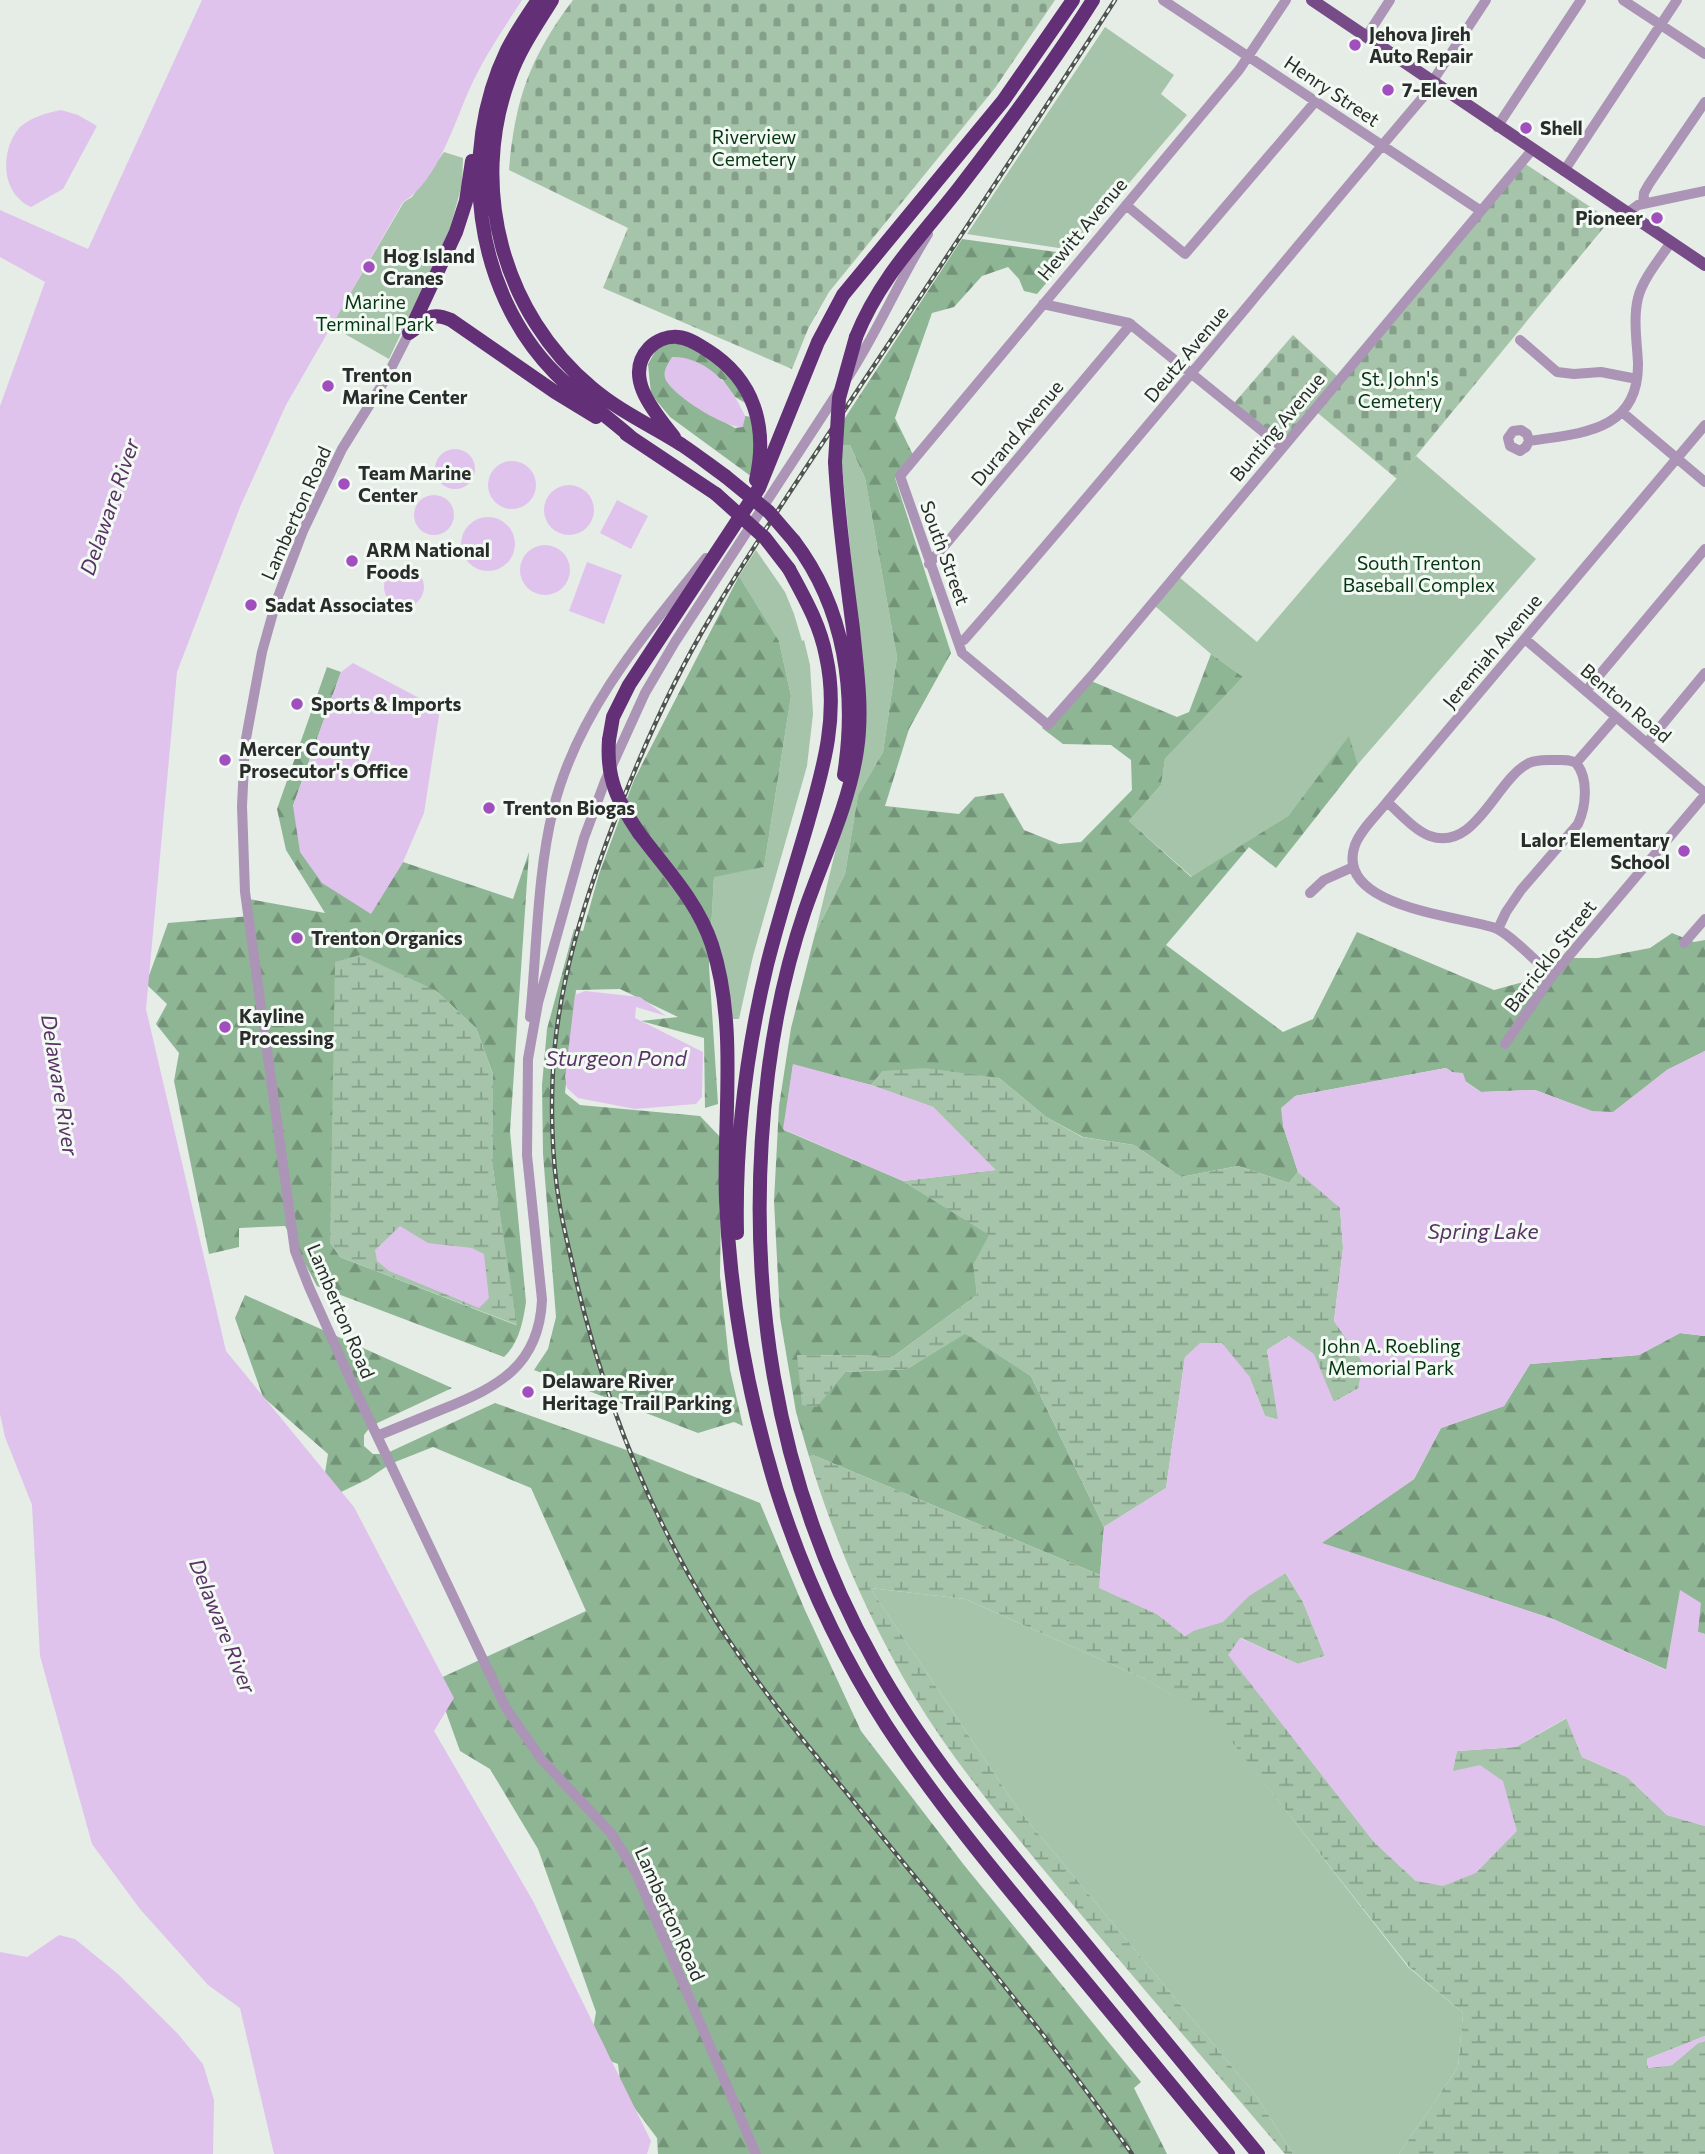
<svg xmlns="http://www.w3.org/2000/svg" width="1705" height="2154" font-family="Commissioner,sans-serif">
	<defs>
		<pattern id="forest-firs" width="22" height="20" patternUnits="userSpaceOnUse" patternTransform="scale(1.75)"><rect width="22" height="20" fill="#8eb694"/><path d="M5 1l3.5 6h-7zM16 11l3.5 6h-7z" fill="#749479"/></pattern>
		<pattern id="wetland-marsh" width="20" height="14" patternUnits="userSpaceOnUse" patternTransform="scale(1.75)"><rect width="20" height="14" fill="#a5c4a9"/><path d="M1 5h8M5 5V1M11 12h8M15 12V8" fill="none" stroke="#869f8a"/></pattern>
		<pattern id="cemetery-stones" width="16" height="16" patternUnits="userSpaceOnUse" patternTransform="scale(1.75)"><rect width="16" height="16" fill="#a5c4a9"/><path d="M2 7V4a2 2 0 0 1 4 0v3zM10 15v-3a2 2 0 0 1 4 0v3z" fill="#869f8a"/></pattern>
	</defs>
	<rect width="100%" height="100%" fill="#e5ede6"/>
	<!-- green -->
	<path fill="#a5c4a9" d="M1105,27L1174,75L1161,94L1187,115L1072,250L967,234Z
		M444,152L463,158L462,184L450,229L389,359L331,326L404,202L412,197Z
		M850,445L865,478L897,657L883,752L858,795L845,874L815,934L857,763L853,632L842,601L854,589L840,446Z
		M1416,456L1536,559L1358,764L1349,737L1288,816L1192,877L1129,821L1161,785L1165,759L1243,677L1211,654L1149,601L1173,572L1257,642Z
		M756,550L785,592L794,614L802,641L804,640L810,665L813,714L807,766L753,956L739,1019H733L711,931L714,876L764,867L791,696L779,641L739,576Z
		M870,1588L965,1599L1143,1678L1214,1718L1408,1967L1463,2013L1458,2067L1399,2154H1293L1257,2097L1018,1809Z"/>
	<!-- forest -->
	<path fill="url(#forest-firs)" fill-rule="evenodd" d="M962,239L1071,254L1037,294L1024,291L1019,279L1008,267L982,276L954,307L932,313L895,418L914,457L895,478L951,653L909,729L885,806L959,814L975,797L1003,793L1024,830L1059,844L1081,842L1132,790L1131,760L1111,745L1063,744L1042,728L1084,678L1177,717L1189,712L1211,654L1243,677L1165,759L1161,785L1129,821L1191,877L1288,816L1349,736L1358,764L1276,868L1249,847L1166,945L1283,1032L1313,1019L1357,932L1494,990L1542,977L1547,979L1572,958H1598L1650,948L1672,933L1694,942L1705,940V1051L1667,1070L1607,1117L1535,1090L1481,1092L1446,1068L1295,1096L1283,1126L1298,1172L1289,1183L1238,1166L1181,1177L1134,1145L1083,1137L1046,1117L999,1078L883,1071L871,1085L793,1065L784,1130L903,1181L990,1235L974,1265L977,1295L894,1356L797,1355L817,1406L845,1372L907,1369L965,1333L1031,1376L1104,1527L1100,1575L808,1453L796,1412L780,1317L774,1201L779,1106L791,1028L815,934L845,874L858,795L883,752L897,657L865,478L850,445L840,446L841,424Z
		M671,341L695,347L727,370L747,404L735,397L722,379L666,380L685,399L735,428L742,427L745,416L752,417L756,441L752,477L670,417L651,394L648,364L656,350Z
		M739,576L779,641L791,696L764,867L714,877L709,966L718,1104L705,1108L704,1038L641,1021L678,1017L620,989L576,990L565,1093L580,1105L700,1116L722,1139L720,1276L730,1370L743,1426L734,1422L698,1433L534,1370L548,1349L556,1317L543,1154L542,1085L547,1029L574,929L583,931L599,874L634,780Z
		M327,667L341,672L293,806L371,913L403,862L513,899L529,852L510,1131L526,1302C523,1322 519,1343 504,1357L317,1286L285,1226L239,1228V1247L209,1254L174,1081L179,1053L156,1024L167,1004L146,984L168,923L251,916L249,899L325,913L286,850L277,809ZM435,990L476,1028L493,1074V1169L516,1325L340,1257L330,1242Z
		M245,1295L452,1388L371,1426L364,1435V1446L373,1454H385L495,1403L635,1453L760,1503L804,1608L861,1731L964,1865L1141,2082L1134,2088L1167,2154H658L657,2138L621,2090L618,2064L589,2053L596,2012L538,1849L490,1769L460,1751L446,1712L422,1705L434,1681L586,1611L531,1488L433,1447L390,1464L368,1479L341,1492L324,1479L328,1454L263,1397L235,1318Z
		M1680,1333L1705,1336V1634L1698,1632L1667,1670L1553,1619L1321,1543L1414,1479L1441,1428L1504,1406L1530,1364L1639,1355Z"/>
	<!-- wetland -->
	<path fill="url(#wetland-marsh)" d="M360,955L435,990L476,1028L493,1074V1169L517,1325L340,1257L330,1242L335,962Z
		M926,1068L999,1078L1046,1117L1082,1137L1134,1145L1181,1177L1238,1166L1289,1183L1298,1172L1340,1207L1343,1248L1334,1321L1362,1361L1359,1388L1334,1402L1289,1336L1267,1350L1279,1420L1265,1416L1249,1376L1185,1357L1166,1488L1104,1527L1031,1376L965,1334L907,1369L845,1372L817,1407L802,1405L797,1355L894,1356L977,1295L973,1265L989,1235L903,1181L995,1170L933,1107L871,1085L883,1071Z
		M808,1453L1100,1575V1588L1157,1614L1185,1636L1285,1572L1303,1602L1325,1656L1298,1664L1241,1638L1229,1655L1374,1842L1416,1881L1452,1771L1457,1751L1516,1747L1567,1718L1582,1757L1627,1777L1667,1815L1705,1826V2036L1647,2059L1648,2068L1672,2065L1698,2043L1705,2041V2154H1399L1458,2067L1463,2013L1409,1967L1214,1719L1143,1678L965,1599L870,1588L1018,1809L1257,2097L1293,2154H1285C1209,2065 1133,1977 1058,1887C1008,1826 955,1764 914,1696C869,1620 833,1538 808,1453Z"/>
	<!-- cemetery -->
	<path fill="url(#cemetery-stones)" d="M573,0H1055L995,88L829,292L808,329L792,369L603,288L628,228L509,170C515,99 530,57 573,0Z
		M1521,161L1610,220L1397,479L1313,409L1278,450L1229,409L1293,335L1338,377Z"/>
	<!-- water -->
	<path fill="#e0c3ec" d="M202,0H522C504,28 484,57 470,88C454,123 438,181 403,202L286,405L240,507L177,672L146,1009L226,1351L354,1507L454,1698L434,1731L533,1901L651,2141L647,2154H274L240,2008L208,1985L140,1909L92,1844L40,1656L32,1505L5,1437L0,1414V406L45,282L0,257V210L88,249Z
		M61,110L78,115L97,126L63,189L31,207C0,193 0,150 20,127C32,117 46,113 61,110Z
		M672,357C702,356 728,381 740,406C741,408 745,415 745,416C745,420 743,424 743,427C726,429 670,394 665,378C663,370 668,364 672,357Z
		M435 469a20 20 0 1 1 40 0a20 20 0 1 1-40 0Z
		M488 485a24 24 0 1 1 48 0a24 24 0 1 1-48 0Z
		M544 510a25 25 0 1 1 50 0a25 25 0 1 1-50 0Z
		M414 515a20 20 0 1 1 40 0a20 20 0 1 1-40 0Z
		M617,500L648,516L631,549L600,533Z
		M461 544a27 27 0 1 1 54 0a27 27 0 1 1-54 0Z
		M520 570a25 25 0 1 1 50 0a25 25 0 1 1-50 0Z
		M587,562L622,575L604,624L569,611Z
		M384 587a20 20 0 1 1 40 0a20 20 0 1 1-40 0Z
		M353,663L440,709L424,813L403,862L371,914L322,883L300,852L293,806L341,672Z
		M585,991L640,997L666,1016L636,1007L635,1018L703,1052L702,1097L696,1104L635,1109L578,1098L567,1088L565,1077L575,995Z
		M1705,1051V1336L1680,1333L1639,1355L1530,1364L1504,1406L1441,1428L1414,1479L1322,1543L1553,1619L1666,1670L1680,1590L1701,1603L1698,1632L1705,1634V1826L1667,1815L1627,1777L1582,1757L1566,1718L1516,1747L1457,1751L1453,1771L1480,1765L1503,1781L1517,1831L1476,1873L1443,1886L1416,1881L1374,1842L1228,1655L1240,1638L1298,1664L1325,1656L1303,1602L1286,1573L1249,1596L1223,1622L1193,1631L1185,1636L1157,1614L1099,1588L1104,1527L1166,1488L1185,1357L1200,1343H1222L1249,1376L1265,1416L1278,1420L1267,1350L1289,1336L1314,1354L1334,1402L1359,1388L1362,1361L1334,1321L1343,1248L1340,1208L1298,1172L1283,1126L1281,1108L1295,1096L1446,1068L1452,1072L1463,1073L1466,1082L1481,1092L1535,1090L1592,1111L1613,1112L1667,1070Z
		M793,1064L871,1085L933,1107L996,1170L903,1181L783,1129Z
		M400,1226L428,1243L472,1248L484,1254L489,1298L479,1308L389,1271L377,1261L375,1250Z
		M59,1935L75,1939L118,1974L178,2034L203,2064L214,2100L213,2154H0V1952L27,1957Z
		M1705,2036V2041L1698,2043L1672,2065L1648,2068L1647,2059Z"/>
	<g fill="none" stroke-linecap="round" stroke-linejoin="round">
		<!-- minor -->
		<path stroke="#ac94b6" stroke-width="10" d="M1163,0L1481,211
			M1286,0L1239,70L900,476L962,653L1048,725L1094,673L1532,150
			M1623,0L1705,54
			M1366,37L1390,0
			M1497,127L1581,0
			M1564,171L1677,0
			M1643,204L1644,193L1649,184L1705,102
			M1126,205L1185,254L1315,102
			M1627,213L1638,205L1705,191
			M1043,304L1129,323L1282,447
			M409,333L385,380L342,449L303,531L276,602L262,652L245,744L242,806L245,892L295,1251L309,1287L351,1381L506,1708L542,1760L611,1833L636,1873L756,2154
			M1520,340L1557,372L1574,374L1601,372L1637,379
			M848,377C878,331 899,280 928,234
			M1622,412L1705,482
			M1529,441L1527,434L1521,430L1513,431L1508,438L1510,446L1520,451L1526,447L1529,441C1581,433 1639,432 1638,363C1637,343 1633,318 1638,298C1643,278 1660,259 1671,242
			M929,564L1131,324
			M1525,639L1705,793
			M959,641L964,640C1123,459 1274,272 1430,89L1436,76L1486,0
			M1586,691L1705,549
			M1647,743L1705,673
			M1576,763L1616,717
			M1387,802C1400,813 1414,830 1430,836C1476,852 1496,779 1529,763C1537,759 1546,760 1555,760C1563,760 1569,759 1576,763
			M1310,893L1324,880L1353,867
			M1498,929L1506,912L1521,890L1578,824C1586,807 1589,778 1576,763
			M1684,943L1705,919
			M1552,976C1540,965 1509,933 1495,928C1459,916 1333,907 1355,845C1361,829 1377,815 1387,802L1705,425
			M530,1017C537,950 537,875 553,810C577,712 644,635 706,558
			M1505,1044L1552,976L1705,795
			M377,1436C399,1427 421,1418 443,1409C498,1387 539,1366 542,1300L527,1155L528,1059L538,1003L584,838L605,781L645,693L675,642L838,392"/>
		<!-- major -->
		<path stroke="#774b87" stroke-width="12" d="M1312,0L1705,265"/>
		<!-- highway -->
		<path stroke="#632f76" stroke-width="14" d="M538,0C527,16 516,32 507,50C458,152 473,290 555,373C578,396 607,416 632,438
			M552,0C536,26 519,50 509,79C469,188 503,314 592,388C619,411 652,426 682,445C697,455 711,466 725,476
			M410,331L456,232L466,201L472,161
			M409,333C427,322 427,310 451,320L555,392L596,417
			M856,337C880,277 920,238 959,188C1006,127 1052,65 1093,0
			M626,434L716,494
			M674,437C656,414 622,377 649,348C657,340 668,336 678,337C689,338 699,345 707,350C755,380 768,428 756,480
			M835,462C838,518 846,574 853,629C857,670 863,710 857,750C849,805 823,858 805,910C787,963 775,1018 768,1074C743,1278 773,1480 874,1661C922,1748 987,1825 1050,1901C1119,1986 1189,2070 1258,2154
			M794,541C845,608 857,693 844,775
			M609,740L613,717L629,685L759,488L818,342L843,295L1003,101L1073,0
			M639,833C666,869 698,902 712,945C738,1026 723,1116 726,1200C730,1296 748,1395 776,1488C802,1571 839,1652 886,1725C937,1803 997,1875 1056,1946C1113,2015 1171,2085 1228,2154
			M737,1233C735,1142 746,1053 767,965C779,917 794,870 808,822C824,766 839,714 826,656C820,624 804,597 789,569"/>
		<!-- rail casing -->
		<g stroke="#505451" stroke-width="4.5">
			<path id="rail" d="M1115,0C1032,129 947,257 861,385C811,461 759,536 712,615C669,686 636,763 607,841C583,907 562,975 555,1045C550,1095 551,1157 560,1207C564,1231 571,1256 576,1280C605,1402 650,1517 718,1624C756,1683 801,1738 846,1792C942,1912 1044,2028 1132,2154"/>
		</g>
		<!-- rail -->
		<use href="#rail" stroke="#f2faf3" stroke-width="2" stroke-dasharray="5" stroke-linecap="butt"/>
		<!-- highway-bridge -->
		<path stroke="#632f76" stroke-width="14" d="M835,462L839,398L856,337
			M725,476L769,512L794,541
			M716,494L765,538L789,569
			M609,740C606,779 618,802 639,833"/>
	</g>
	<!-- markers -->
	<g fill="#a14ebe" stroke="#f2faf3" stroke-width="2.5">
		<circle cx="1355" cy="45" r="7"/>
		<circle cx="1388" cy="90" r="7"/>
		<circle cx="1526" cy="128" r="7"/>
		<circle cx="1657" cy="218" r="7"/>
		<circle cx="369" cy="267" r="7"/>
		<circle cx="328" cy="386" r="7"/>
		<circle cx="344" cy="484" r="7"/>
		<circle cx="352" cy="561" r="7"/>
		<circle cx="251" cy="605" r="7"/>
		<circle cx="297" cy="704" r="7"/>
		<circle cx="225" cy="760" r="7"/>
		<circle cx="489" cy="808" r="7"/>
		<circle cx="1684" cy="851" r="7"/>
		<circle cx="297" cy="938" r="7"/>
		<circle cx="225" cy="1027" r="7"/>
		<circle cx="528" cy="1392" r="7"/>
	</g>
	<g text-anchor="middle" stroke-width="6" stroke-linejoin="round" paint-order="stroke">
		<!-- poi labels -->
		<g font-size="19" font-weight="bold" fill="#292c2a" stroke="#f2faf3" text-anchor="start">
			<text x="1369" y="41">Jehova Jireh<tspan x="1369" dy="22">Auto Repair</tspan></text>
			<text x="1402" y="97">7-Eleven</text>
			<text x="1540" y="135">Shell</text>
			<text x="1643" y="225" text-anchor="end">Pioneer</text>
			<text x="383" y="263">Hog Island<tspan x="383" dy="22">Cranes</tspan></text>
			<text x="342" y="382">Trenton<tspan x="342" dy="22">Marine Center</tspan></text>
			<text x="358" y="480">Team Marine<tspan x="358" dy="22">Center</tspan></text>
			<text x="366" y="557">ARM National<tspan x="366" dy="22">Foods</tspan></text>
			<text x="265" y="612">Sadat Associates</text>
			<text x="311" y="711">Sports &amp; Imports</text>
			<text x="239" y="756">Mercer County<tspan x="239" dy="22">Prosecutor's Office</tspan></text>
			<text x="503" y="815">Trenton Biogas</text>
			<text x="1670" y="847" text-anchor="end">Lalor Elementary<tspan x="1670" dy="22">School</tspan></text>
			<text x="311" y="945">Trenton Organics</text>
			<text x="239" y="1023">Kayline<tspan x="239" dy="22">Processing</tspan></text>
			<text x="542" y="1388">Delaware River<tspan x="542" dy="22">Heritage Trail Parking</tspan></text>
		</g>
		<!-- street labels -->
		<g font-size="19" fill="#292c2a" stroke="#f2faf3">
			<text transform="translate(1332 91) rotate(34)" y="7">Henry Street</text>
			<text transform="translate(1082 229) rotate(-50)" y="7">Hewitt Avenue</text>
			<text transform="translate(1186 354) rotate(-50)" y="7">Deutz Avenue</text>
			<text transform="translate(1277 427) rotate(-50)" y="7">Bunting Avenue</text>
			<text transform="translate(1017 433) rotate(-50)" y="7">Durand Avenue</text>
			<text transform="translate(296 513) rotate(-66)" y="7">Lamberton Road</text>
			<text transform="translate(945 553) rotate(70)" y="7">South Street</text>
			<text transform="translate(1492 651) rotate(-50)" y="7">Jeremiah Avenue</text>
			<text transform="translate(1626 703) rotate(40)" y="7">Benton Road</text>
			<text transform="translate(1550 956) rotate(-52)" y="7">Barricklo Street</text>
			<text transform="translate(341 1311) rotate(67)" y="7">Lamberton Road</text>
			<text transform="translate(670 1914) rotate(66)" y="7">Lamberton Road</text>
		</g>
		<!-- park labels -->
		<g font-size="19" fill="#053413" stroke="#f2faf3">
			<text x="754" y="144">Riverview<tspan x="754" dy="22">Cemetery</tspan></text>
			<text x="375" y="309">Marine<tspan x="375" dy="22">Terminal Park</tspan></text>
			<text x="1400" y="386">St. John's<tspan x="1400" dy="22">Cemetery</tspan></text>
			<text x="1419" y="570">South Trenton<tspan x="1419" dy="22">Baseball Complex</tspan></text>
			<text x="1391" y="1353">John A. Roebling<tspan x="1391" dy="22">Memorial Park</tspan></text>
		</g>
		<!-- water labels -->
		<g font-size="21" font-style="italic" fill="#583265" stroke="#f2faf3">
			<text transform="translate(110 507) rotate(-71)" y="7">Delaware River</text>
			<text x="616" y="1066">Sturgeon Pond</text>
			<text transform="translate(59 1085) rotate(81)" y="7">Delaware River</text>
			<text x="1483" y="1239">Spring Lake</text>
			<text transform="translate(222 1626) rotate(68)" y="7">Delaware River</text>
		</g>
	</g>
</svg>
